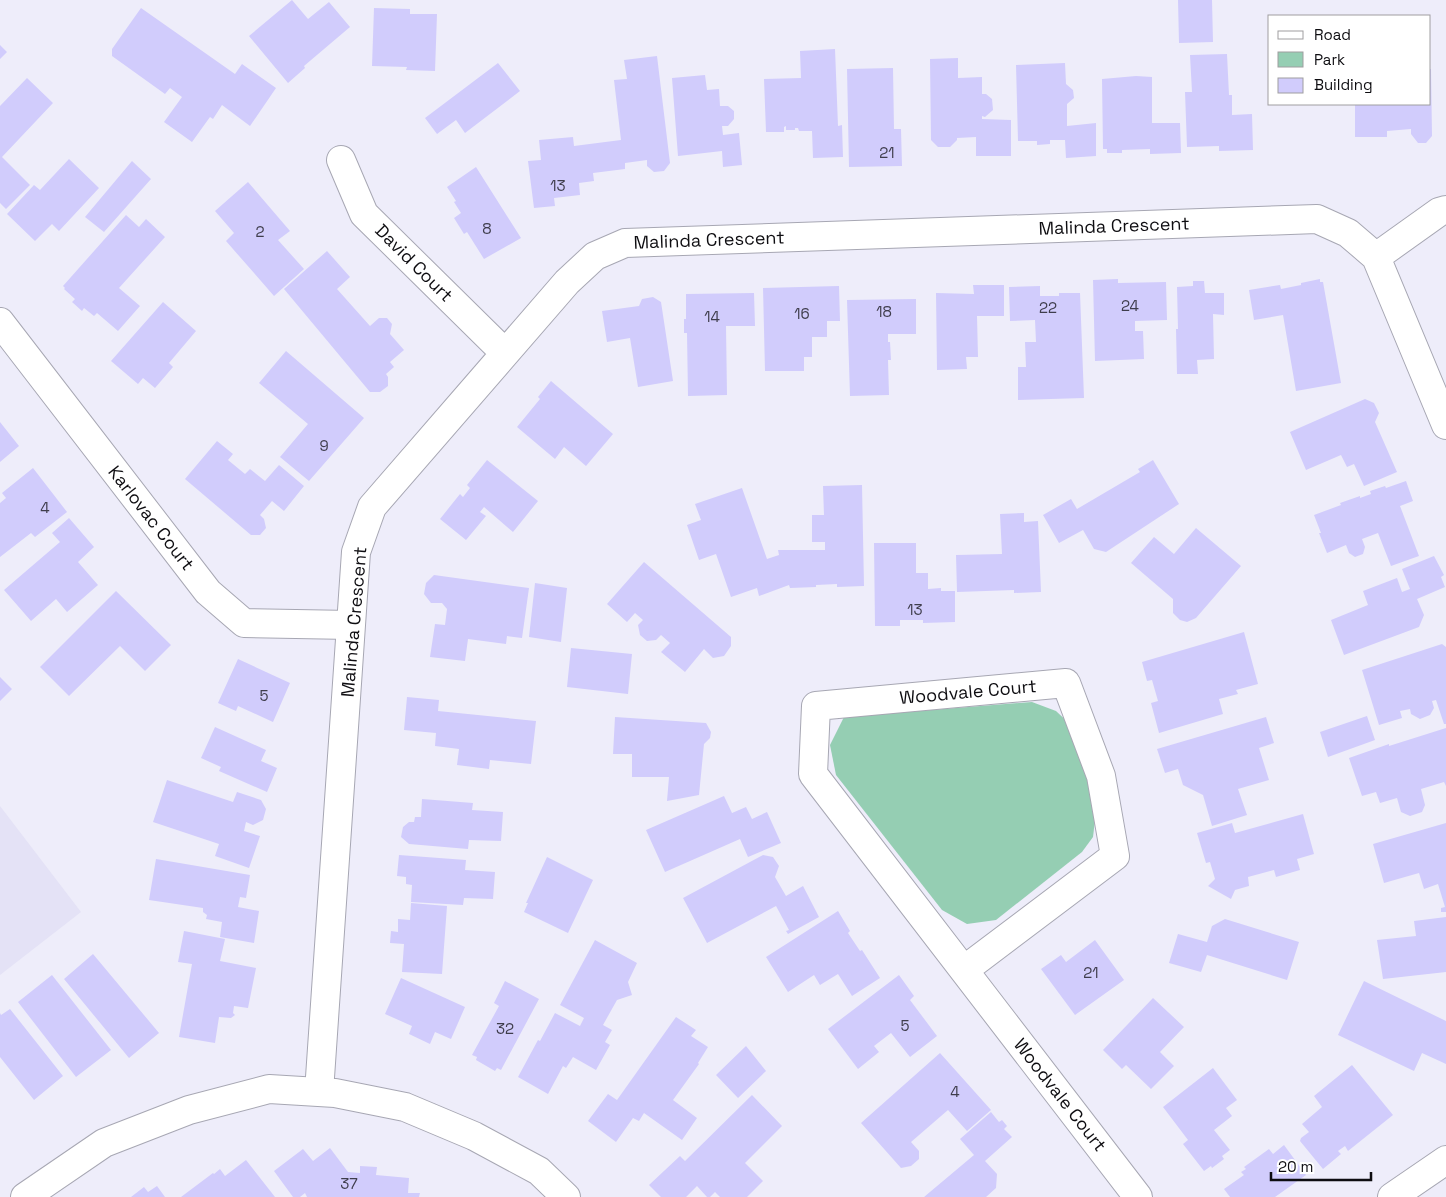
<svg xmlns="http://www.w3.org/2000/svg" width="1446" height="1197" font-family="'Space Grotesk',sans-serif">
	<rect width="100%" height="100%" fill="#eeedfa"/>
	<!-- built -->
	<path fill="#e4e2f6" d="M0,806L81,912L0,975Z"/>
	<!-- green -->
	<path fill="#95ceb3" d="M1032,702L1056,711L1074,728L1096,812L1093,837L1082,852L996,920L967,924L942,910L836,775L830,745L844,717Z"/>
	<!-- building -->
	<path fill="#d1ccfc" d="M292,0L308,19L329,2L350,27L304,66L305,68L288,83L249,36Z
		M1178,0H1212L1213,42L1179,43Z
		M141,8L235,74L242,64L276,88L250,126L222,105L213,119L210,117L192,142L164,122L182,97L170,88L165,94L112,56V49Z
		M374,8L410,9V14H437L435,71L406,70L407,67L372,66Z
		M0,45L7,52L0,59Z
		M835,49L838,126L842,125L843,157L813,158L812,131H799L798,128H795V130H786V126L784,127V132H766L764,79L801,78L800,51Z
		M1227,54L1229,95H1232V115L1252,114L1253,150L1219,151V146L1187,147L1185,92H1192L1190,55Z
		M657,56L670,163L664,171L654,172L647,166V160L625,163V169L593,173L594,181L579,183L580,195L554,198L555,206L534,208L528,161L541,160L539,140L573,137L574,146L621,140L614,80L627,79L624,60Z
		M958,58V78L982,77V94H986L992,99L993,110L985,117L982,116V119L1011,120V156H976V137L957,138V140L950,147H938L931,140L930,59Z
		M498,63L520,91L465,133L456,120L437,134L425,118Z
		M1065,63L1066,84L1073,90L1074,98L1067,104V126L1096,123V156L1066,158L1065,140H1050V144L1037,145V141H1018L1016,65Z
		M893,68L894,129H901L902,166L849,167L847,69Z
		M1430,69H1431L1432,136L1426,143H1418L1411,134V129L1387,131V137H1355V104H1430Z
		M705,75L707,90L719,89L720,106H728L734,111V119L728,126H722L723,135L739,133L742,165L723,167L722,151L678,156L672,78Z
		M1136,76L1152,77V123H1180L1181,153L1150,154V149L1122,150V153H1107V149H1103L1102,79Z
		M27,78L53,103L2,157L30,185L6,209L0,203V106Z
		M69,159L99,188L59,231L52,224L35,241L7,214L34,185L40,190Z
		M132,161L151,179L104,232L85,217Z
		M476,167L521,238L484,259L467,232L464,234L454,218L461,213L454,202L456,201L447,187Z
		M248,182L290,231L278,240L304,269L274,296L226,241L234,233L215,211Z
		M126,215L139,227L146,219L165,237L119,288L140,306L118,331L97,313L94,316L84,308L82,311L72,302L75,299L64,289L65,288L63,286Z
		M327,251L350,277L337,289L370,326L379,318H387L392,324L390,334L404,350L390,362L394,367L386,374L388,377V386L380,392H370L284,289Z
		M1118,279V283L1166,282L1167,320L1135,321V331H1143L1144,359L1095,361L1093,280Z
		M1320,279V282H1323L1341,383L1296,391L1283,315L1254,320L1249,290L1280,285L1281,289L1301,285V283Z
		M1193,281H1204L1205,293H1224V315L1213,314L1214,359L1197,360L1198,374H1177L1176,329H1178L1177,287L1193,286Z
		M973,285H1004V316H977L978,357H966L967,369L937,370L936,293L974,294Z
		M839,286L840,321H827V337H812V357H804V371H765L763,288Z
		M1040,286V296H1059V293H1080L1084,398L1018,400V367H1026L1025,342H1036L1035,320L1010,321L1009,287Z
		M754,293L755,326H726L727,395L688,396L687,333H684V319H686V294Z
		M653,297L661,302L673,381L638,387L630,338L607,342L602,311L639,306L642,299Z
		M916,299V334H888V342H890L891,360H888L889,395L850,396L847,300Z
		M163,302L196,331L169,363L173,367L155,388L143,378L138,384L111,361Z
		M286,351L364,418L309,481L280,457L308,424L259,383Z
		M551,381L613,434L586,466L564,447L555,459L517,427L540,399L538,397Z
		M1365,399L1374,403L1379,413L1375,422L1397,472L1364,486L1354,464L1347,467L1341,455L1306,470L1290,432Z
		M0,422L19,446L0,462Z
		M217,441L233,454L228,460L245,474L250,469L265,481L279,465L304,486L284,511L272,501L260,515L264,519L266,528L260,535H251L185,479Z
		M487,460L538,501L513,532L484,507L480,512L486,516L466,540L440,519L460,494L463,497L470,488L467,485Z
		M1153,460L1179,504L1106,552L1094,549L1083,530L1059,543L1043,515L1071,499L1077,509L1140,472L1138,469Z
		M33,468L67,512L35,537L31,533L0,557V503L6,498L2,493Z
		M1406,481L1413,501L1400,506L1419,556L1391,566L1378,533L1362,539L1365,547L1363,554L1355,557L1349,553L1346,545L1327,553L1319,533H1321L1314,515L1341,505L1340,503L1360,496V498L1371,494L1370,491L1385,486L1386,488Z
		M862,485L864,586L837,587V584L816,585V587L790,588L789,585L759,596L757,588L731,597L716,554L699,560L687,525L701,520L695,504L742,488L767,559L779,555L778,550H825V542H812V515H824L823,486Z
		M1024,513V522L1038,521L1041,592L1014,593V590L957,592L956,555L1002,554L1000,514Z
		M69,518L94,547L78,562L98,585L67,612L56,599L31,621L4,590L60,542L52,533Z
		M1196,528L1241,566L1196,618L1187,622L1180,620L1173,613V599L1131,563L1154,537L1174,554Z
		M874,543H916V573H928V589L941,588V591H955V622L923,623V620H900V626H875Z
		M1434,556L1444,575L1441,577L1445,587L1417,599L1424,615L1419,627L1344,655L1331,620L1368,605L1363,591L1397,578L1402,592L1410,589L1402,569Z
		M644,562L731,637V646L724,656L713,658L704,649L685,672L661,652L670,643L661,635L656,640L647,641L640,635L638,625L643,620L635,613L627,622L607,604Z
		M434,575L529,588L522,638L507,636L506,644L468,639L465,661L430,657L435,624L445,625L447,609L442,603H431L424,594L426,583Z
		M535,583L567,588L561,642L529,637Z
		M116,591L171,645L145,671L120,646L69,696L40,667Z
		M1244,632L1258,684L1236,690L1238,694L1219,699L1223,714L1159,733L1151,703L1158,701L1152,680L1147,681L1142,662Z
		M1442,644L1446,647V724H1444L1436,700L1432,701L1434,708L1430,715L1420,719L1411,714L1410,709L1400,711L1402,718L1379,725L1362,670Z
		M571,648L632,654L628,694L567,687Z
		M238,659L290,683L273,722L238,706L236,711L218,703Z
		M0,677L12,689L0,701Z
		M407,697L439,700L438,711L536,721L531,764L490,760L489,769L457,765L459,749L435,746L436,733L404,730Z
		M1367,716L1375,740L1328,757L1320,732Z
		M615,717L706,723L711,732L710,738L704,744L699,795L667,801L669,777H632V754H613Z
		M1266,717L1274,743L1259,748L1269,780L1238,789L1247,815L1212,826L1203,795L1183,785L1178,769L1165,773L1157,749Z
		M215,727L266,750L261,761L277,768L267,792L219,771L221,767L201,758Z
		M1446,728V786L1444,782L1421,789L1425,805L1422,812L1410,816L1401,812L1397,798L1380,803L1376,792L1362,796L1349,758L1389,744V746Z
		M167,780L233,802L237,792L261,800L266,809L263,820L253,825L246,822L244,831L260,836L249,868L215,856L219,844L153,822Z
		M724,796L732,813L746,807L752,819L767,812L781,843L748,857L740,839L665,872L646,830Z
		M422,799L473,803L472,810L503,812L501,841L469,840L468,849L409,844L401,837L403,827L409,822H414L415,817H421Z
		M1303,814L1314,854L1297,859L1300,870L1276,877L1274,870L1248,877L1249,886L1235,890L1231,899L1208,886L1215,879L1210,862L1206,863L1197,833L1232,823L1235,833Z
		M1446,823V912H1441V908L1445,907L1438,884L1424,889L1419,873L1384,883L1373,844Z
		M399,855L466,860L465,870L495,872L493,899L464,898L463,905L411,902L412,885L406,884V877L397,876Z
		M763,855L773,857L779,866L775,877L786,896L803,886L819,917L788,934L786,931L789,930L776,906L707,943L683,898Z
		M547,857L593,880L568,933L524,912L528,903H526Z
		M156,859L250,875L246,898L240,897L238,907L259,911L254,943L220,937L222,922L206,919L207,915L203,912V908L149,900Z
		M411,903L447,906L442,974L402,972L404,944L390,943L391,931L398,932V919L410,920Z
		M838,911L850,931L848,933L860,951L862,950L880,978L852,996L838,974L820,985L814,975L788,992L766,957Z
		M1446,917V972L1383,979L1377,940L1416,936L1414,921Z
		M1225,919L1299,942L1287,980L1207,955L1201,972L1169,963L1178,934L1207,942L1212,926Z
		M184,931L225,939L220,961L256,968L248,1008L234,1006L233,1013L235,1015L231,1018L219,1017L215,1043L179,1037L192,964L178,962Z
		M595,940L637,963L628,982L632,995L617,1000L603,1025L612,1030L605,1042L610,1045L596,1070L573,1057L566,1068L563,1066L548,1094L518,1077L538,1040L540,1041L555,1013L580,1026L584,1018L560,1005Z
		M1095,940L1124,980L1075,1015L1041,969L1061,955L1066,962Z
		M93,954L159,1033L129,1058L64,979Z
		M52,975L111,1050L76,1077L18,1002Z
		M899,975L914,996L910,1000L937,1036L910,1057L891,1033L874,1046L879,1052L858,1069L828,1029Z
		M401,978L465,1007L451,1039L435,1032L430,1044L409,1034L412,1026L385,1014Z
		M505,981L539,999L501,1070L497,1068L495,1071L476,1060L477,1057L472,1055L499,1006L494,1003Z
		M1364,981L1446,1021V1064L1422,1053L1414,1071L1338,1035Z
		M1153,998L1184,1027L1160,1052L1174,1066L1151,1089L1126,1065L1122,1069L1103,1050Z
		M10,1009L63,1076L34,1100L0,1057V1013L1,1015Z
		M676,1017L696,1030L691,1036L708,1047L698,1063L699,1064L673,1100L697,1118L682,1140L644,1113L639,1121L633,1118L616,1142L588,1121L608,1094L617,1100Z
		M746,1046L766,1071L738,1098L716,1075Z
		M940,1053L991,1110L967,1131L948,1110L911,1142L919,1151V1159L911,1166L901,1168L861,1123Z
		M1352,1065L1393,1115L1348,1151L1345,1146L1338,1151L1341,1154L1323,1169L1300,1141L1301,1138L1309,1132L1302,1124L1322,1107L1314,1096Z
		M1213,1068L1237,1100L1226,1108L1232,1116L1214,1130L1230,1150L1222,1156L1224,1159L1212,1168L1211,1166L1204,1171L1183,1144L1188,1140L1163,1107Z
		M752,1095L782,1126L745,1163L763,1181L747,1197H720L715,1192L710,1197H707L697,1186L686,1197H661L649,1185L680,1156L685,1161Z
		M991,1112L999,1122L1002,1120L1007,1126L1004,1129L1012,1137L985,1161L997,1174L996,1188L986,1197H924L974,1155L960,1139Z
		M1284,1145L1306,1175L1275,1197H1230L1224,1189L1244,1175L1241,1172L1246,1169L1244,1167L1269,1149L1273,1154Z
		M330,1148L348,1172L360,1173V1166L377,1167L376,1175L409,1178L408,1193H420L419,1197H307L305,1193L300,1197H293L274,1171L303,1149L313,1161Z
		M246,1160L275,1197H181L213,1173L214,1174L220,1169L225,1176Z
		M157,1186L165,1197H131L144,1187L148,1192Z"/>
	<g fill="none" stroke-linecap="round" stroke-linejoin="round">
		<!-- minor casing -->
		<g stroke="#a7a7b3" stroke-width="30">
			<path id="minor" d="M341,160L364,214L505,353
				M1376,257L1439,212L1446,210
				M0,322L208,592L244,623L351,625
				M964,970L1115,856L1101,776L1066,683L816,706L813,774L1138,1197
				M319,1092L356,552L372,507L567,282L595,256L625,243L1317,219L1348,233L1376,257L1446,425
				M25,1197L104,1143L189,1110L269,1089L335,1093L405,1107L474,1136L539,1171L566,1197
				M1392,1197L1446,1160"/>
		</g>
		<!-- minor -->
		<use href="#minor" stroke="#fff" stroke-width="28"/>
	</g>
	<g text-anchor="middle" stroke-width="4" stroke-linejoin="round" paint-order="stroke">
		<!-- number labels -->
		<g font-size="15" fill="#3f3d4c">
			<text x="887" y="158">21</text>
			<text x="558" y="191">13</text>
			<text x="487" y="234">8</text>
			<text x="260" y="237">2</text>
			<text x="1130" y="311">24</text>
			<text x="1048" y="313">22</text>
			<text x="884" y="317">18</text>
			<text x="802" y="319">16</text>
			<text x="712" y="322">14</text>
			<text x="324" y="451">9</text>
			<text x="45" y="513">4</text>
			<text x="915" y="615">13</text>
			<text x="264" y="701">5</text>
			<text x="1091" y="978">21</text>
			<text x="905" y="1031">5</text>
			<text x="505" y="1034">32</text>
			<text x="955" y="1097">4</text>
			<text x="349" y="1189">37</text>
		</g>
		<!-- street labels -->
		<g font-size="18" fill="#0e0d11" stroke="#fff">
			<text transform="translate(1114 226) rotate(-2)" y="6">Malinda Crescent</text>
			<text transform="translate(709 240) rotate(-2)" y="6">Malinda Crescent</text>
			<text transform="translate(414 263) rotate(45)" y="6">David Court</text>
			<text transform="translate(151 518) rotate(52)" y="6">Karlovac Court</text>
			<text transform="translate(354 622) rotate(-85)" y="6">Malinda Crescent</text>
			<text transform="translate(968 692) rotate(-5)" y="6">Woodvale Court</text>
			<text transform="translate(1060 1095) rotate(52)" y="6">Woodvale Court</text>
		</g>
	</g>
	<!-- legend -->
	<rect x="1268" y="15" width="162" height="90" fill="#ffffff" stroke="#9f9ea0"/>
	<rect x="1278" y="31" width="25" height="8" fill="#ffffff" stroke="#9f9ea0"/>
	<text x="1314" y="40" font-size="15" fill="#0e0d11">Road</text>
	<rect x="1278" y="52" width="25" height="15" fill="#95ceb3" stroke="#9f9ea0"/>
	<text x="1314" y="65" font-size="15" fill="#0e0d11">Park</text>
	<rect x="1278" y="78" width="25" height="15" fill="#d1ccfc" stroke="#9f9ea0"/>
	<text x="1314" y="90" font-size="15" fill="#0e0d11">Building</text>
	<!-- scale -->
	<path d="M1271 1172v8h100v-8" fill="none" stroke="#0e0d11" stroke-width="2.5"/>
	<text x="1278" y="1172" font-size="15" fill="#0e0d11" stroke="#ffffff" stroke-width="4" paint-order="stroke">20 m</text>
</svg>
